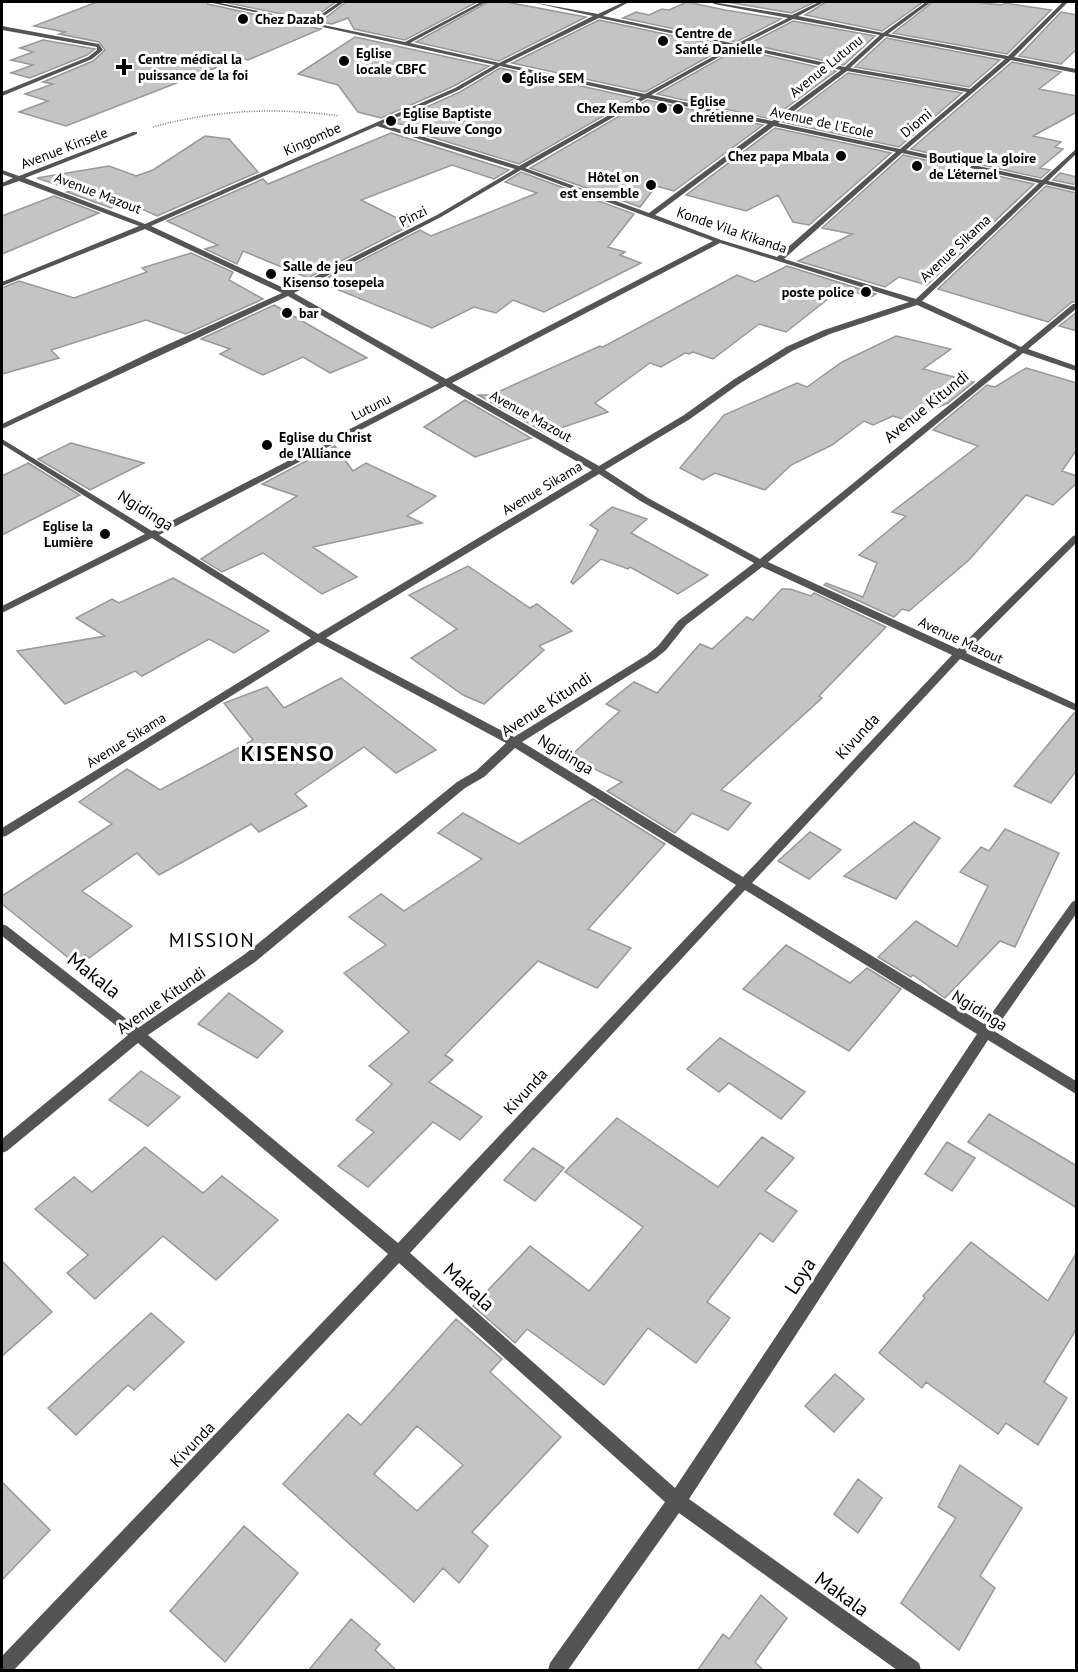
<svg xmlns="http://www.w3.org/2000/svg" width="1078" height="1672" font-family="'PT Sans',sans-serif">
	<rect width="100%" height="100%" fill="#fff"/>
	<!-- building -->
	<path fill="#c4c4c4" stroke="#989898" stroke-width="1.5" fill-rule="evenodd" d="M97,2H206L208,4L321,29L248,60L241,58L66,126L19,112L48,101L25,94L53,84L43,82L93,61L105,50L99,42L59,34L65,32L34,26Z
		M224,2H336L310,20Z
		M346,2H477L405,40L354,29L348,18L332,24L320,22Z
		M488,2H506L586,17L499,61L416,42Z
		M687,2L725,10L781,19L736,42L623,18L636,12L649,15L662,9L669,10Z
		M726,2H815L792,13Z
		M826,2H923L882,31L805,15Z
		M933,2H973L1002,5L1005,3L1051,10L1007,54L893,33Z
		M1061,12L1077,15V49L1061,64L1019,56Z
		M599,20L726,47L645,92L512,63Z
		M793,21L875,36L844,65L749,44Z
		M355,37L489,66L454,86L381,118L358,112L338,85L298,74Z
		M886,38L1000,60L969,87L855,67Z
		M43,40L95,49L87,55L30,78L11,73L33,65L11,60L33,52L20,48Z
		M737,49L836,71L771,119L657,94Z
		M1012,62L1061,72L1039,89L1077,96V112L1033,136L1061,142L1055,147L1063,149L1040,168L1050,170L1041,178L911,149Z
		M500,68L635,98L519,164L402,128L407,126L393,122L460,92Z
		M848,73L962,93L899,147L783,122Z
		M647,100L763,125L674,191L656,186L640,207L530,168Z
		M775,128L891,153L809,225L793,222L778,195L746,211L686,195Z
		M391,133L509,170L494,179L452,165L361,200L411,225L308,278L243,251L237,264L205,249L218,245L167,221L263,179L268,184Z
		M205,136L229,139L258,172L157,216L127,202L111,208L67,192L72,190L37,178L109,166L136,176L153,170Z
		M903,155L1034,184L927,285L899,277L885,287L798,261L852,234L822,228Z
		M521,172L634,214L608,247L625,252L620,255L641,263L544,312L513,300L496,313L474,307L432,328L319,282L420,230L431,236L537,193L505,182Z
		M1060,173L1077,177V185L1053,180Z
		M1046,186L1077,193V302H1072L1048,322L938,289Z
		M54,196L99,213L2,254V216Z
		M191,253L233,272L229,280L263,299L186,334L146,320L51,350L59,358L2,374V288L19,281L74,298L147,272L142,268Z
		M787,266L876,294L871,297L842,288L786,332L759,324L713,359L693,352L689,354L685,353L661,367L650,363L595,403L608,412L546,433L478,395H491L600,346L603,347L737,275L755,282Z
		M274,305L367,358L330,373L303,357L263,375L220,354L230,349L201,339Z
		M1077,312V331L1059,326Z
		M896,336L951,349L923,369L974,382L948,403L906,420L893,416L873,425L864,421L832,445L791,465L765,490L715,473L703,480L680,468L724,415L797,383L807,387L842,362Z
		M1026,368L1077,383V449L1062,471L1077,476V483L1053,505L1026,495L969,560L909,611L902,609L894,617L824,585L826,583L863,597L877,563L859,555L906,516L892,512L978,446L933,430L987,385L995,387Z
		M465,400L531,438L475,457L424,427Z
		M71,443L144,463L90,490L38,459Z
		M335,446L353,471L366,463L436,496L407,516L422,523L313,547L357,577L322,594L263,553L222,572L201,559L297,496L262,484Z
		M28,463L80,495L2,535V476Z
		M612,507L647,519L631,533L708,575L678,594L630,567L628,569L601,559L573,584L571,582L598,530L590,525Z
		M468,566L530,608L537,604L572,631L539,646L544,650L484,704L463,695L411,658L457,629L409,595Z
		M173,578L269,631L234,653L209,639L142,676L135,671L65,704L17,651L105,636L76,618L112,599L119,603Z
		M782,589H790L811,596L814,593L886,627L819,696L822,698L721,790L751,803L728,830L692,813L675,833L607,791L622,782L569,757L620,711L606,704L634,682L657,693L700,644L712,649L747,617L753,620Z
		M341,678L436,750L396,773L364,747L295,794L307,806L259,832L251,824L159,875L137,853L82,891L132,926L89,958L85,955L75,963L2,904V896L112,824L79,802L127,769L160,790L253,740L224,703L267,687L284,708Z
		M1074,713H1077V770L1051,803L1014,786Z
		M593,799L665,844L588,929L631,948L597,988L538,961L445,1055L453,1060L429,1082L482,1117L460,1140L433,1122L368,1187L338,1166L374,1132L356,1120L392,1084L369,1066L409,1032L344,973L386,945L349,917L381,894L404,911L482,859L438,833L463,813L519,844Z
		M914,822L940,838L896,899L844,876Z
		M1005,829L1059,853L1015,947L1000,941L945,998L913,975L911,977L878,957L916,921L957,947L988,886L960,872L981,847L989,851Z
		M810,832L841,850L809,879L778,861Z
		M786,945L850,983L867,968L901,989L849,1051L743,989Z
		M229,993L283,1031L257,1058L198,1024Z
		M720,1038L805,1092L781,1119L729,1083L719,1092L687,1069Z
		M141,1071L180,1097L148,1126L109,1100Z
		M989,1114L1077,1166V1208L968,1142Z
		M617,1118L718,1187L762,1137L794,1158L765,1191L797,1211L773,1242L760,1233L707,1302L730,1318L696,1363L648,1328L604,1385L527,1329L515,1343L473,1306L530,1246L589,1291L643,1227L565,1172Z
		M947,1142L975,1158L952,1191L925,1174Z
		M145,1147L203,1193L222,1176L278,1220L216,1280L163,1236L95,1299L67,1273L88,1255L35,1209L74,1177L92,1192Z
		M533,1148L564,1168L535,1201L504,1180Z
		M971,1242L1048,1301L1077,1252V1328L1044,1382L1067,1398L1038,1445L1006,1423L998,1434L926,1382L922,1388L879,1353L925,1298L923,1296Z
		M2,1261L52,1312L2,1356Z
		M151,1313L184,1342L134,1390L128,1385L76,1435L48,1408Z
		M456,1319L502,1359L490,1372L561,1437L472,1532L488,1546L459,1583L443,1568L414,1602L283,1484L348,1414L361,1425ZM417,1426L463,1465L417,1511L374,1474Z
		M835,1374L864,1399L834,1432L805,1406Z
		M960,1465L1022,1508L980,1576L995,1588L959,1650L901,1603L956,1518L938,1507Z
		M858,1479L882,1498L858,1533L834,1514Z
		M2,1482L50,1530L2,1580Z
		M244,1526L298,1573L225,1662L170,1611Z
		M761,1595L787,1618L755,1662L764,1671H697L723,1634L729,1639Z
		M351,1619L380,1644L375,1650L397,1671H308Z"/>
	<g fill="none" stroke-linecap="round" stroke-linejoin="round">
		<!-- path -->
		<path stroke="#767676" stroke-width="1.5" stroke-dasharray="1 1.5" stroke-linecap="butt" d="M153,127C215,110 276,107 339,116"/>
		<!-- minor -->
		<path fill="#545454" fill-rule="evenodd" d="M208,2H216L310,22L339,2H344L314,23L405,42L481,2H486L410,43L499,63L593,16L531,2L598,14L624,2H629L603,16L736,44L788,18L714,4L712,2L792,15L819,2H824L798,16L883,33L926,2H931L888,34L1008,56L1063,2H1068L1014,57L1076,69V73L1011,60L906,150L1042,180L1076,149V154L1048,181L1076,187V191L1045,184L922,301L1021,347L1073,304H1076V309L1028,349L1076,366V371L1023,353L768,562L958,649L1073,536L1076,535V543L966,653L1076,704V711L960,659L752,883L984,1024L1072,902L1076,900V914L994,1031L1076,1081V1094L988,1040L689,1499L919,1663L921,1670H897L679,1513L568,1670H548L550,1663L665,1502L399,1263L14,1670H2V1656L388,1254L138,1043L7,1151L2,1153V1139L128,1035L2,936V924L7,926L138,1028L245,954L457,782L476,771L506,743L318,642L6,836L2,837V828L311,638L152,538L2,613V606L145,534L2,444V439L152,531L439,383L288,296L2,429V424L151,352L282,293L145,229L2,286V282L139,226L19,181L2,187V183L13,178L2,174V170L19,176L133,132H137V134L25,178L145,224L455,88L495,65ZM599,18L732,46L645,94L505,64ZM793,19L880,35L845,67L742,45ZM885,36L1005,59L970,89L850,68ZM737,47L841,70L772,121L651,95ZM500,66L641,97L519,166L382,124L459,90ZM847,71L967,92L900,149L778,123ZM647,98L768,124L649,213L525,168ZM377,126L515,169L437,215L288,290L151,226ZM774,126L896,152L777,257L721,240L655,215ZM902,153L1039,183L916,299L784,259ZM521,170L713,241L446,379L294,293L441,217ZM720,243L909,302L824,330L786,347L733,380L684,415L599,466L452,383ZM917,305L1017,350L760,559L648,498L605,470L690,419L739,384L792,351L830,334ZM445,386L592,470L318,634L159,535ZM599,474L642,502L754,563L678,621L658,646L647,655L514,737L326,638ZM762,567L952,655L743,877L522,742L655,659L666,650L686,625ZM515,748L736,885L398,1243L148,1035L255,962L465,788L484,777ZM745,890L977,1034L675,1488L410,1253Z
			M2,26L99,44L103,50L92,59L2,96V92L88,57L97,50V47L2,30Z"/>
	</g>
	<!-- markers -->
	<g fill="#000" stroke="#fff" stroke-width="2">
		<circle cx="243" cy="19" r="6"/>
		<circle cx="663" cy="41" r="6"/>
		<circle cx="344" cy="61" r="6"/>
		<path d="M121 58h6v6h6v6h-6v6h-6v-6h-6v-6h6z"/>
		<circle cx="507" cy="78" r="6"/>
		<circle cx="662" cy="108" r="6"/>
		<circle cx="678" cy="109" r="6"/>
		<circle cx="391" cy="121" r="6"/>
		<circle cx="841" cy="156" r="6"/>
		<circle cx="917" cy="166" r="6"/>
		<circle cx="651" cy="185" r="6"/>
		<circle cx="271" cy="274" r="6"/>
		<circle cx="866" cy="292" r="6"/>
		<circle cx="287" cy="313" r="6"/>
		<circle cx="267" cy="445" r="6"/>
		<circle cx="105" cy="534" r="6"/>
	</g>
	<g text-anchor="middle" stroke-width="6" stroke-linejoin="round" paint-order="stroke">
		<!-- far-poi labels -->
		<g font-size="14" font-weight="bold" fill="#000" stroke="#fff" text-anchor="start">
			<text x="255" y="24">Chez Dazab</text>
			<text x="675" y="38">Centre de<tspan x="675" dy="16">Santé Danielle</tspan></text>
			<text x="356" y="58">Eglise<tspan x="356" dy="16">locale CBFC</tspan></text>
			<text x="138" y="64">Centre médical la<tspan x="138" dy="16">puissance de la foi</tspan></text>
			<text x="519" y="83">Église SEM</text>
			<text x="690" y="106">Eglise<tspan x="690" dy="16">chrétienne</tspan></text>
			<text x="650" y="113" text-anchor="end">Chez Kembo</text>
			<text x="403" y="118">Eglise Baptiste<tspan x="403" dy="16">du Fleuve Congo</tspan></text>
			<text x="829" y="161" text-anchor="end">Chez papa Mbala</text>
			<text x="929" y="163">Boutique la gloire<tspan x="929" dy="16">de L'éternel</tspan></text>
			<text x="639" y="182" text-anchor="end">Hôtel on<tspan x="639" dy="16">est ensemble</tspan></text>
			<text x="283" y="271">Salle de jeu<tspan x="283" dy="16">Kisenso tosepela</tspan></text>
			<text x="854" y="297" text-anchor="end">poste police</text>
			<text x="299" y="318">bar</text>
			<text x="279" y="442">Eglise du Christ<tspan x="279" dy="16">de l'Alliance</tspan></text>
			<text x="93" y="531" text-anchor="end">Eglise la<tspan x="93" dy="16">Lumière</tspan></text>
		</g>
		<!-- far-street labels -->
		<g font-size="14" fill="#000" stroke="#fff">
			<text transform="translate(826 66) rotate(-39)" y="5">Avenue Lutunu</text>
			<text transform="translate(822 122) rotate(12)" y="5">Avenue de l'Ecole</text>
			<text transform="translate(916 123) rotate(-40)" y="5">Diomi</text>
			<text transform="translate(312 139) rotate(-24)" y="5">Kingombe</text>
			<text transform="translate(64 148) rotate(-21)" y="5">Avenue Kinsele</text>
			<text transform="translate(98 193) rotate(21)" y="5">Avenue Mazout</text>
			<text transform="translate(413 216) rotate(-27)" y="5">Pinzi</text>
			<text transform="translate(732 230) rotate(19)" y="5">Konde Vila Kikanda</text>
			<text transform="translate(955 248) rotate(-43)" y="5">Avenue Sikama</text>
			<text transform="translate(371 407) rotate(-27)" y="5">Lutunu</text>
			<text transform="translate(531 416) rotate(29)" y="5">Avenue Mazout</text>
			<text transform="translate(542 488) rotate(-31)" y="5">Avenue Sikama</text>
			<text transform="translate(961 640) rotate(25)" y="5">Avenue Mazout</text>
			<text transform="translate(126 740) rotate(-32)" y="5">Avenue Sikama</text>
		</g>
		<!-- street labels -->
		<g font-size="16" fill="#000" stroke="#fff">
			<text transform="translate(926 406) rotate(-39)" y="6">Avenue Kitundi</text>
			<text transform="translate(146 510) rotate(32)" y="6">Ngidinga</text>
			<text transform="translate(546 704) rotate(-33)" y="6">Avenue Kitundi</text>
			<text transform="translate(857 736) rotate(-47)" y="6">Kivunda</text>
			<text transform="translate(566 754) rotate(31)" y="6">Ngidinga</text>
			<text transform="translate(161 1000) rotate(-35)" y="6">Avenue Kitundi</text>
			<text transform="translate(980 1010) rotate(32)" y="6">Ngidinga</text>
			<text transform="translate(525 1091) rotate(-47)" y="6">Kivunda</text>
			<text transform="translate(192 1444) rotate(-46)" y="6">Kivunda</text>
		</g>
		<!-- quarter labels -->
		<g font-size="20" letter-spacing="1.5" fill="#000" stroke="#fff">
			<text x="212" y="947">MISSION</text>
		</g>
		<!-- near-street labels -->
		<g font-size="20" fill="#000" stroke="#fff">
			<text transform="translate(94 975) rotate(38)" y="7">Makala</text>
			<text transform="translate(800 1276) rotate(-57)" y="7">Loya</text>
			<text transform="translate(469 1287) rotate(42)" y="7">Makala</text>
			<text transform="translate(842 1594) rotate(36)" y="7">Makala</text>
		</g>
		<!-- district labels -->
		<g font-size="22" font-weight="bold" letter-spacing="1.5" fill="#000" stroke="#fff">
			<text x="288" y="761">KISENSO</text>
		</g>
	</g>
	<!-- border -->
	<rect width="1078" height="1672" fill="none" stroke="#000000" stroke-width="6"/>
</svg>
